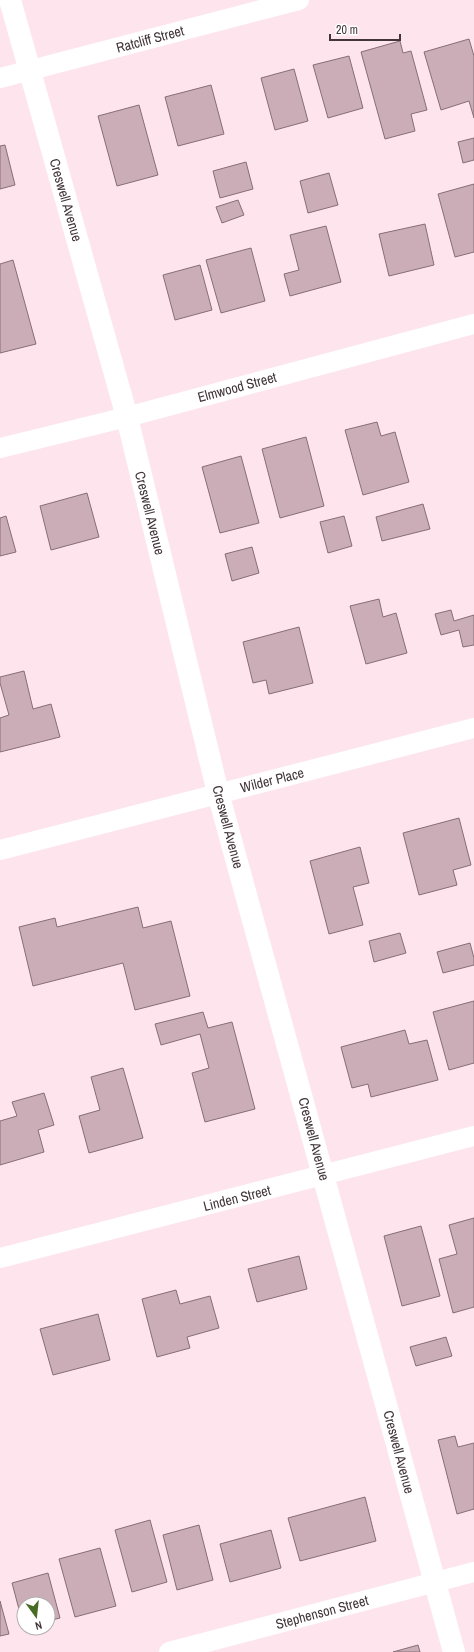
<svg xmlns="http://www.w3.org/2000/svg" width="474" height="1652" font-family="'Archivo Narrow',sans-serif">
	<rect width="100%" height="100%" fill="#fde4ed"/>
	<!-- building -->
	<path fill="#caadb7" stroke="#876d77" d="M469,39L474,56V118L469,101L441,110L424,52Z
		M400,41L403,53L411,51L427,110L411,114L415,131L385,139L361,52Z
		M349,56L363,108L328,118L313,65Z
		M294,69L308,121L275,130L261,78Z
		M211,85L224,134L178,146L165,97Z
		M139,105L158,175L117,186L98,116Z
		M474,138V160L463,163L458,142Z
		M5,145L15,185L0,189V146Z
		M246,162L253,189L220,198L213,171Z
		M329,173L338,205L308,213L300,181Z
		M474,184V252L455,257L438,194Z
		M238,200L244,215L222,223L216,207Z
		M425,224L434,265L389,276L379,234Z
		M326,226L341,282L290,296L284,274L299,270L290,235Z
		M251,248L265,301L221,313L206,260Z
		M13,260L36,344L0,353V264Z
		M200,265L212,310L175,320L163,275Z
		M377,422L381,436L395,432L409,482L363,495L345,430Z
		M306,437L324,506L280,518L262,449Z
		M241,456L259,523L220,533L202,467Z
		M87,493L99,537L51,550L40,506Z
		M423,504L430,529L382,541L376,517Z
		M6,516L16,552L0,556V518Z
		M344,516L352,546L328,553L320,522Z
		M252,547L259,573L232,581L225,554Z
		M379,599L383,617L396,613L407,653L366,664L350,606Z
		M451,610L454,621L474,615V645L463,647L459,630L441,635L435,614Z
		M299,627L313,683L269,694L266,680L253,683L243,642Z
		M24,671L33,709L51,704L60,737L0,752V718L9,715L0,683V677Z
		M459,818L471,865L453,870L457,885L419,895L403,833Z
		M360,847L369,883L353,887L363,925L329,934L310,861Z
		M138,907L143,928L171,921L190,996L135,1010L123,963L33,986L19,927L55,918L57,927Z
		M400,933L406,953L374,962L369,941Z
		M470,943L474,958V965L443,973L437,952Z
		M474,1001V1063L449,1070L433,1012Z
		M203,1012L208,1028L232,1022L255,1109L205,1122L192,1073L209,1068L200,1034L161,1045L155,1024Z
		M405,1030L409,1044L427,1040L438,1080L371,1097L368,1084L352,1088L341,1047Z
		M123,1068L143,1138L89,1153L79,1116L100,1110L91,1077Z
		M44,1093L54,1125L38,1130L44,1152L0,1165V1121L17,1116L12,1102Z
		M474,1218V1307L453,1313L439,1259L457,1254L449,1225Z
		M421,1226L440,1296L402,1306L384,1236Z
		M299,1256L307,1289L257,1302L248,1269Z
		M176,1290L180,1304L210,1296L219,1328L187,1337L190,1348L157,1357L142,1299Z
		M98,1314L110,1360L53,1375L40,1329Z
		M446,1337L452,1356L416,1366L410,1347Z
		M455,1436L458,1447L474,1443V1509L457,1514L438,1440Z
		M365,1497L376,1541L300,1561L288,1518Z
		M150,1520L167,1582L132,1592L115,1530Z
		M199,1525L213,1580L177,1590L163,1535Z
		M271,1530L281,1568L230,1582L220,1544Z
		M100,1548L116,1606L75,1617L59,1559Z
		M48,1573L60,1618L48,1621V1604H24V1628L12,1583Z
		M0,1601L9,1634L0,1636Z
		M418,1645L420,1652H393Z"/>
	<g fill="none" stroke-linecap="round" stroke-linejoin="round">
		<!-- minor -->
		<path stroke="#fff" stroke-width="20" d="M0,78L299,0
			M0,448L127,417L474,324
			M0,850L474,728
			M0,1258L474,1136
			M169,1652L474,1572"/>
		<!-- tertiary -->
		<path stroke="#fff" stroke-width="22" d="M10,0L127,417L218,793L454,1652"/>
	</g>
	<g text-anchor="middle" stroke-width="3" stroke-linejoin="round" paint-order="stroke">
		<!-- street labels -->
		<g font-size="14" fill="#413539" stroke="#fff">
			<text transform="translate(150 39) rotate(-15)" y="5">Ratcliff Street</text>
			<text transform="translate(66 200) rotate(74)" y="5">Creswell Avenue</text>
			<text transform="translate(237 387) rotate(-15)" y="5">Elmwood Street</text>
			<text transform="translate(150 513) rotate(76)" y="5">Creswell Avenue</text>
			<text transform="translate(272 780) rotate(-14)" y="5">Wilder Place</text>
			<text transform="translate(228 827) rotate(75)" y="5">Creswell Avenue</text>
			<text transform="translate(314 1139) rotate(75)" y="5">Creswell Avenue</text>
			<text transform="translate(237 1198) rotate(-14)" y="5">Linden Street</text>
			<text transform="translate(399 1452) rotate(75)" y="5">Creswell Avenue</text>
			<text transform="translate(322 1612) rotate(-15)" y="5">Stephenson Street</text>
		</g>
	</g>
	<!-- north arrow -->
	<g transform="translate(36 1616) rotate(165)"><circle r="19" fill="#ffffff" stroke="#b3aeb0"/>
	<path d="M0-3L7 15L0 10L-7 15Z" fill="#496c24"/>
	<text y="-6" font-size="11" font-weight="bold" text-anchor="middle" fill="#413539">N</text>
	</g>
	<!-- scale -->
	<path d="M330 34v6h70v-6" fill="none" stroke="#413539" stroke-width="2"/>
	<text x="336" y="34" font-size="12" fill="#413539" stroke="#ffffff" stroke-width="3" paint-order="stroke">20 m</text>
</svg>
